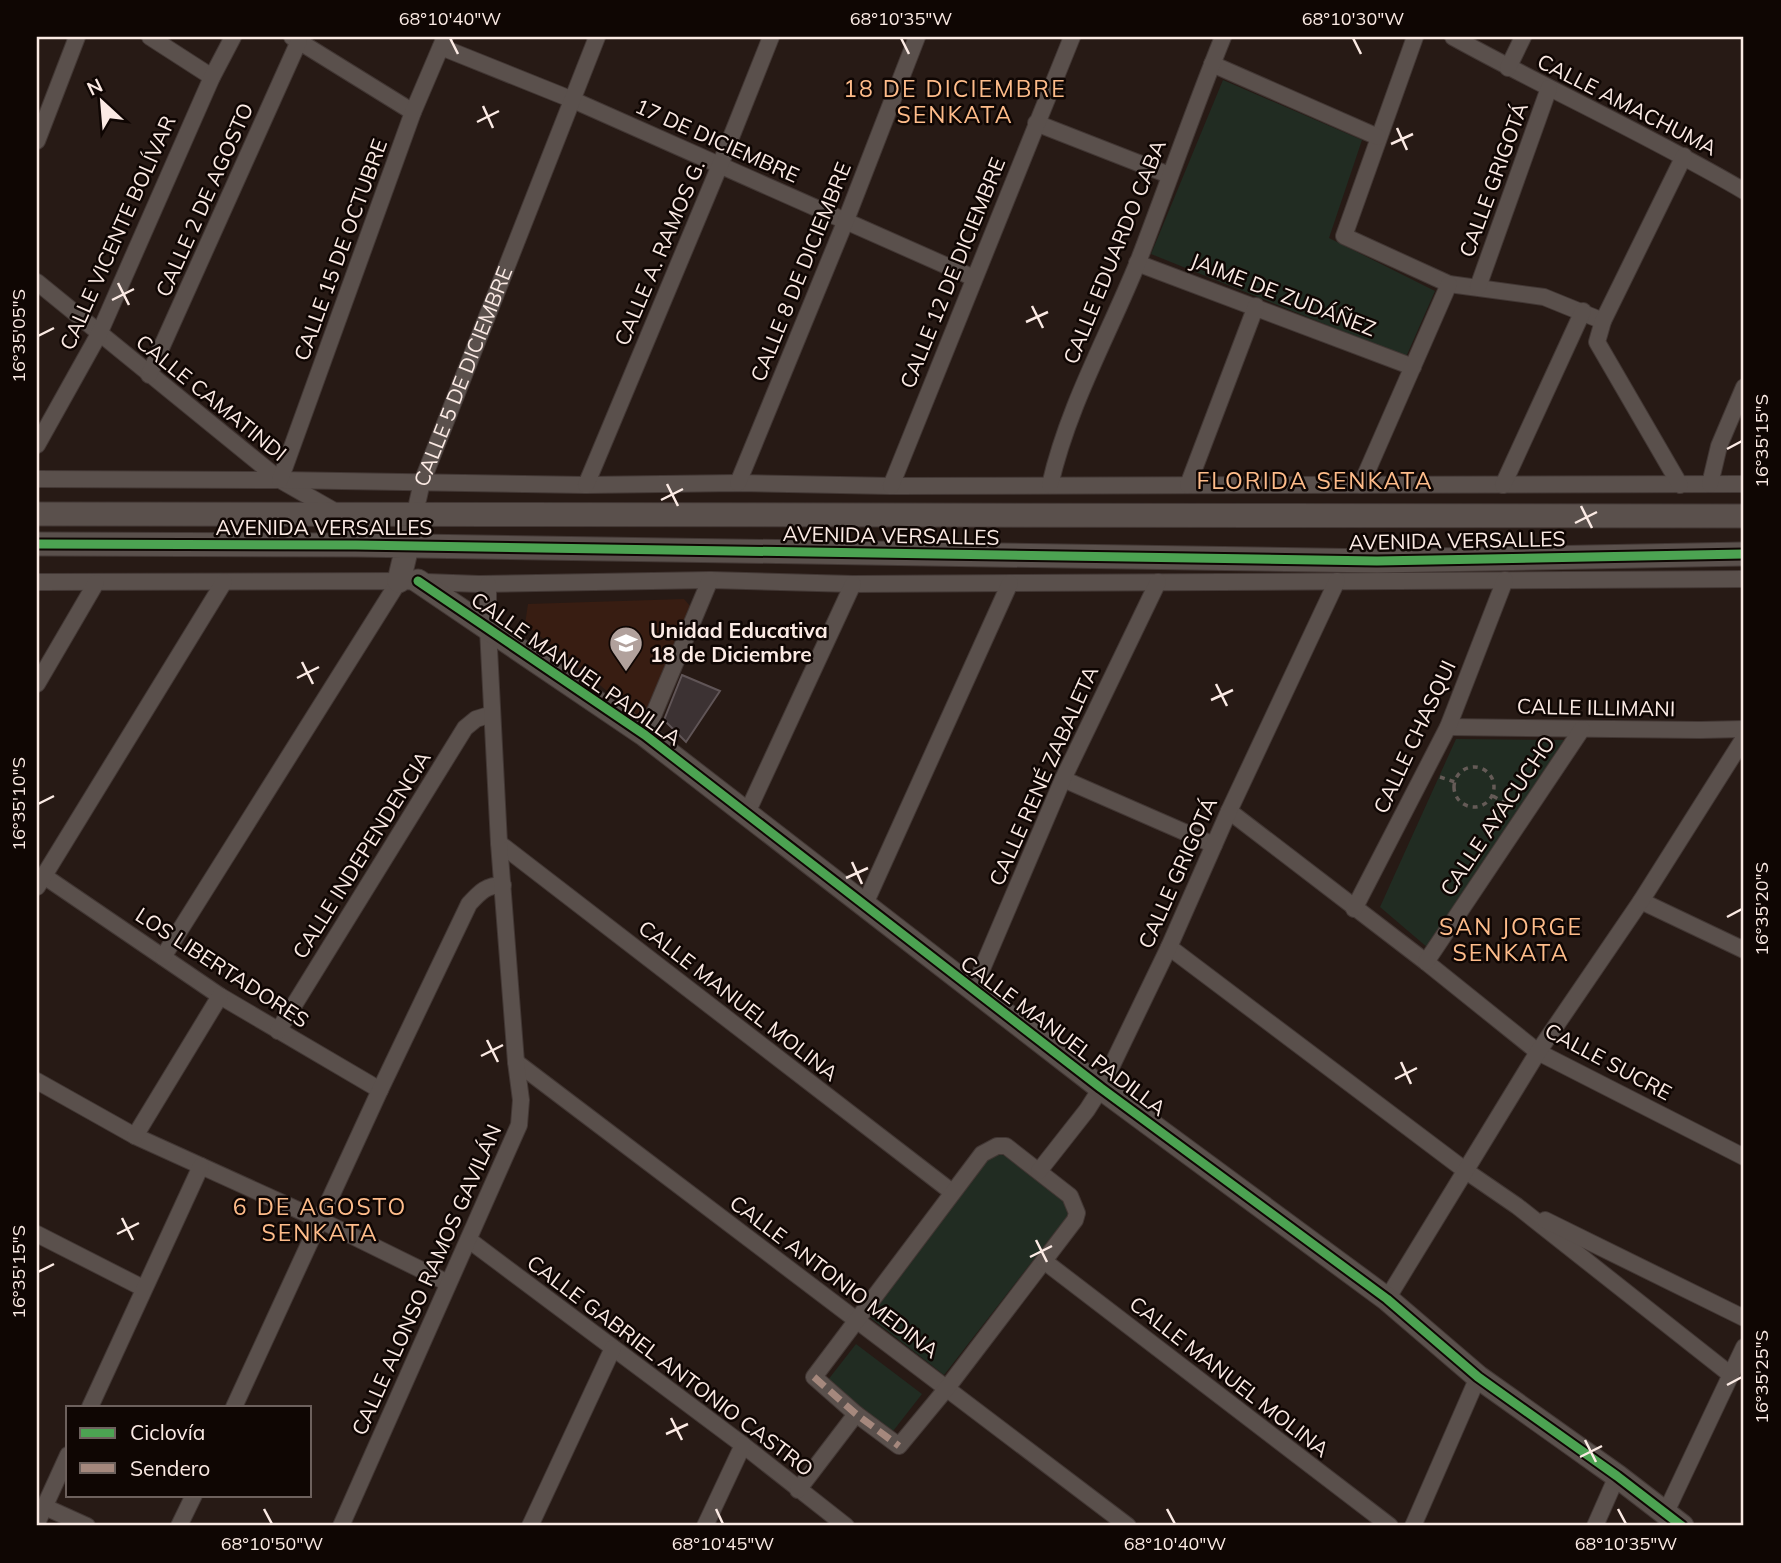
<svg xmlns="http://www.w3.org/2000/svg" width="1781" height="1563" font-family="Mulish,sans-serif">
	<rect width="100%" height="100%" fill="#271a15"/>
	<!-- built -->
	<path fill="#381d12" d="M684,599L695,612L645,722L525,624L528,604Z"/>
	<!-- green -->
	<path fill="#212c22" d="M1223,80L1362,140L1329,238L1435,291L1406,357L1151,254Z
		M1456,739L1564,740L1428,948L1380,907Z
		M998,1154L1006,1156L1062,1198L1068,1206L1069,1214L944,1375L868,1316L986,1161L993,1155Z
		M856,1344L922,1394L890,1435L824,1385Z"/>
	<!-- building -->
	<path fill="#3c3233" stroke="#605557" stroke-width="2" d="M682,675L720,691L686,742L664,720Z"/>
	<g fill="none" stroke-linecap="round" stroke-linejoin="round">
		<!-- street casing -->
		<g stroke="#423734" stroke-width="18">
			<g id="street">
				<path d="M150,37L212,77"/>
				<path d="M292,37L413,112"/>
				<path d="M1415,37L1344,236L1449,284L1544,297L1603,321"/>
				<path d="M1453,37C1549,90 1649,135 1744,191"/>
				<path d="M441,47L573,100L974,278"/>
				<path d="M1212,64L1378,137"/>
				<path d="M1508,68L1523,37"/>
				<path d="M1036,123L1169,175"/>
				<path d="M37,141L77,37"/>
				<path d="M1137,263L1413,367"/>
				<path d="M37,282L280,480L338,513L356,545"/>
				<path d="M1478,287L1549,88"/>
				<path d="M149,375L299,41"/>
				<path d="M37,445L99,334L212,77L233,37"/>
				<path d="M37,479L280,480L586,485L738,483L891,486L1744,484"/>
				<path d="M280,480L413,112L445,37"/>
				<path d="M738,483L846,220L917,37"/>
				<path d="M1710,484L1719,446L1744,387"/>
				<path d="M586,485L720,165L771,37"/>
				<path d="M1050,485C1068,406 1108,336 1138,262C1167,187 1193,111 1223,37"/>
				<path d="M1188,485L1256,306"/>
				<path d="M1361,485L1449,284"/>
				<path d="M1503,485L1583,311"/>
				<path d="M1680,485L1597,342L1603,321L1684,156"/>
				<path d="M891,486L1072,37"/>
				<path id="s1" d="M415,513L422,482L597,37"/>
				<path d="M37,582L399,581L479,584L710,580L853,584L1744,579"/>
				<path d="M37,684L96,583"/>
				<path d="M1448,727L1700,730L1744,729"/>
				<path d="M645,735L710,580"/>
				<path d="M1063,779L1214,845"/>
				<path d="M1229,811L1426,962L1538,1052L1744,1157"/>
				<path d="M746,815L853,584"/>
				<path d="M499,843L952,1192"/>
				<path d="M44,876L220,996L380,1090"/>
				<path d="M37,887L224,582"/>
				<path d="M1641,901L1744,950"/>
				<path d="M864,906L1010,583"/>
				<path d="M1354,909L1448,727L1505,580"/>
				<path d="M1169,947L1466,1171L1517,1206L1731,1375"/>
				<path d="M163,957L399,581"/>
				<path d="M1426,962L1582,729"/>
				<path d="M973,990L1063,779L1158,582"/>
				<path d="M278,1031L465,728L476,719L492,714"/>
				<path d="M516,1062L1128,1526"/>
				<path d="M37,1081L135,1136L320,1220L448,1283"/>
				<path d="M135,1136L220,996"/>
				<path d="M997,1146H1006L1070,1196L1077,1213L1075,1220L947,1388L899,1446L856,1414L814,1377L982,1154Z"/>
				<path d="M1039,1171L1087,1110L1101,1088L1169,947L1229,811L1337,581"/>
				<path d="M1545,1220L1744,1318"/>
				<path d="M37,1234L143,1288"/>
				<path d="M469,1240L743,1445L846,1526"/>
				<path d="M1044,1261L1390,1526"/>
				<path d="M1387,1299L1538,1052L1641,901L1744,738"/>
				<path d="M90,1407L201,1166"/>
				<path d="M234,1407L380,1090L469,904C480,892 486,885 503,885"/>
				<path d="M798,1490L856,1414"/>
				<path d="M45,1507L87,1526"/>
				<path d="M1665,1514L1744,1347"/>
				<path d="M37,1523L68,1455"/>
				<path d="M179,1526L194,1495"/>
				<path d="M341,1526L519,1125L521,1100L516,1062L499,843L488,629V584"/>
				<path d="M530,1526L613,1348"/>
				<path d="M705,1526L743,1445"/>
				<path d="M1413,1526L1478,1377"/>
				<path d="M1595,1526L1617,1476"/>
			</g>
		</g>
		<!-- secondary casing -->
		<g stroke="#423734" stroke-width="25">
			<path id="secondary" d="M37,514L1744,516
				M37,544L356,545L1377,561L1744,554
				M399,581L410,534
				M418,581L645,735L1101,1088L1387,1299L1478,1377L1617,1476L1682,1526"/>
		</g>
		<!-- path -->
		<path stroke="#655b57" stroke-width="3.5" stroke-dasharray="5 5" stroke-linecap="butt" d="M1454 787a20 20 0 1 1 40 0a20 20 0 1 1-40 0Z
			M1440,777L1455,782
			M1493,796L1512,807"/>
		<!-- street -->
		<use href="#street" stroke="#5a504c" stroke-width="16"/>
		<!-- secondary -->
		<use href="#secondary" stroke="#5a504c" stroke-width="23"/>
		<!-- quiet -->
		<path stroke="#a5887d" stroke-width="7" stroke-dasharray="14 7" stroke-linecap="butt" d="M814,1377L856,1414L899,1446"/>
		<!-- cycleway casing -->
		<g stroke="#0f0603" stroke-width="13">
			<path id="cycleway" d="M37,544L356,545L1377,561L1744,554
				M418,581L645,735L1101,1088L1387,1299L1478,1377L1617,1476L1682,1526"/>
		</g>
		<!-- cycleway -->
		<use href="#cycleway" stroke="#4ca352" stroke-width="9"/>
	</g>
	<!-- ticks -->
	<path fill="none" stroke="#fbeae4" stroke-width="2.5" d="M450,38L458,54M901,38L909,54M1353,38L1361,54M483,106L493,128M477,122L499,111M1397,128L1407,150M1391,144L1413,134M118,283L129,305M112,300L134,289M1032,306L1043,328M1026,322L1048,312M38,336L54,328M1727,449L1742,441M667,484L678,506M661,500L683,489M1581,506L1592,528M1575,523L1597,512M302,662L313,684M297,678L319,667M1216,684L1227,706M1211,700L1233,690M38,804L54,796M852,862L862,884M846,878L868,868M1727,917L1742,909M487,1040L498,1062M481,1056L503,1045M1401,1062L1411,1084M1395,1079L1417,1068M122,1218L133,1240M117,1234L139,1223M1036,1240L1047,1262M1030,1257L1052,1246M38,1272L54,1264M1727,1385L1742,1377M671,1418L682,1440M666,1434L688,1424M1585,1440L1596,1462M1580,1457L1602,1446M264,1509L272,1524M716,1509L723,1524M1167,1509L1175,1524M1618,1509L1626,1524"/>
	<!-- icons -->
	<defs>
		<g id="school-pin" transform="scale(1.75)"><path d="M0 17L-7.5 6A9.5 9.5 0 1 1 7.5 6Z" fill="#b1a19c" stroke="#0f0603"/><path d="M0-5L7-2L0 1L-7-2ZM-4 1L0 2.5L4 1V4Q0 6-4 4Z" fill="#fff"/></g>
	</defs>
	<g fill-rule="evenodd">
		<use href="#school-pin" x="626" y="643"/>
	</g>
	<g text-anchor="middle" stroke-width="5" stroke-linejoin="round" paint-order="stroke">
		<!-- street labels -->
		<g font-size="21" fill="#fbeae4" stroke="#0f0603">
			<text transform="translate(1627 105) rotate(27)" y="7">CALLE AMACHUMA</text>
			<text transform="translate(717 141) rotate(24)" y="7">17 DE DICIEMBRE</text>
			<text transform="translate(1494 180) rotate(-70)" y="7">CALLE GRIGOTÁ</text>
			<text transform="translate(205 200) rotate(-66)" y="7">CALLE 2 DE AGOSTO</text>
			<text transform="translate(118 233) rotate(-66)" y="7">CALLE VICENTE BOLÍVAR</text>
			<text transform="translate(341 250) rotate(-70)" y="7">CALLE 15 DE OCTUBRE</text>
			<text transform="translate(1115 252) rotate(-68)" y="7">CALLE EDUARDO CABA</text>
			<text transform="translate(660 253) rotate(-67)" y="7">CALLE A. RAMOS G.</text>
			<text transform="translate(801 272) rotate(-68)" y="7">CALLE 8 DE DICIEMBRE</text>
			<text transform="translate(953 273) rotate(-68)" y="7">CALLE 12 DE DICIEMBRE</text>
			<text transform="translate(1283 295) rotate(21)" y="7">JAIME DE ZUDÁÑEZ</text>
			<text dy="7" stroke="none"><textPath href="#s1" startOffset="145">CALLE 5 DE DICIEMBRE</textPath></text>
			<text transform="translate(211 398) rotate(39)" y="7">CALLE CAMATINDI</text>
			<text x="324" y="535">AVENIDA VERSALLES</text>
			<text transform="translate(891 536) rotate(1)" y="7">AVENIDA VERSALLES</text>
			<text transform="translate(1457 541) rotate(-1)" y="7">AVENIDA VERSALLES</text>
			<text transform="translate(576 669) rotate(35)" y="7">CALLE MANUEL PADILLA</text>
			<text transform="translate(1596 708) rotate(1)" y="7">CALLE ILLIMANI</text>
			<text transform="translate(1415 737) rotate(-65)" y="7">CALLE CHASQUI</text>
			<text transform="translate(1044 776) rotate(-66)" y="7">CALLE RENÉ ZABALETA</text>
			<text transform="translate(1498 816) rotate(-56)" y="7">CALLE AYACUCHO</text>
			<text transform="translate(362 855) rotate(-58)" y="7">CALLE INDEPENDENCIA</text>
			<text transform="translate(1178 873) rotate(-66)" y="7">CALLE GRIGOTÁ</text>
			<text transform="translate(222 968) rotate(33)" y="7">LOS LIBERTADORES</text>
			<text transform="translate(738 1001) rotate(38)" y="7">CALLE MANUEL MOLINA</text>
			<text transform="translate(1063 1036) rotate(37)" y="7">CALLE MANUEL PADILLA</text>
			<text transform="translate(1608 1062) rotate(28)" y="7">CALLE SUCRE</text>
			<text transform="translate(834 1277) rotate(37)" y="7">CALLE ANTONIO MEDINA</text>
			<text transform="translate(427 1280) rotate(-66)" y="7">CALLE ALONSO RAMOS GAVILÁN</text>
			<text transform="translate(670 1366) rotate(37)" y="7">CALLE GABRIEL ANTONIO CASTRO</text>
			<text transform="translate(1229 1377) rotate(38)" y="7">CALLE MANUEL MOLINA</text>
		</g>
		<!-- poi labels -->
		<g font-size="21" font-weight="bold" fill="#fbeae4" stroke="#0f0603" text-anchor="start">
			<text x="650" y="638">Unidad Educativa<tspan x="650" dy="24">18 de Diciembre</tspan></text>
		</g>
		<!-- neighbourhood labels -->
		<g font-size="23" letter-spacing="2" fill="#febc8a" stroke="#0f0603">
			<text x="955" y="97">18 DE DICIEMBRE<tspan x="955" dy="26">SENKATA</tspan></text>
			<text x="1315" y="489">FLORIDA SENKATA</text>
			<text x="1511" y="935">SAN JORGE<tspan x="1511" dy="26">SENKATA</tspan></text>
			<text x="320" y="1215">6 DE AGOSTO<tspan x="320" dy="26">SENKATA</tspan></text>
		</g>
	</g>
	<!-- border -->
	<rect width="1781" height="1563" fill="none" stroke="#0f0603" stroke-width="77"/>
	<!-- legend -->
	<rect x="66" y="1406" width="245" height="91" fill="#0f0603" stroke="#6d615d" stroke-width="2"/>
	<rect x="80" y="1428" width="35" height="10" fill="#4ca352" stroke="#6d615d" stroke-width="2"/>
	<text x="130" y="1440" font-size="21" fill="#fbeae4">Ciclovía</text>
	<rect x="80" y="1463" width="35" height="10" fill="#a5887d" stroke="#6d615d" stroke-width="2"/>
	<text x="130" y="1476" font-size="21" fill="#fbeae4">Sendero</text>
	<!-- north arrow -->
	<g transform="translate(102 102) rotate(334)" stroke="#0f0603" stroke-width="5" paint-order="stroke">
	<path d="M0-5L12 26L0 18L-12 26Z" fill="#fbeae4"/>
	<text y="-10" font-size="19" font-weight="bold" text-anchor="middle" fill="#fbeae4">N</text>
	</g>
	<rect x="38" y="38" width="1704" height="1486" fill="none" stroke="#fbeae4" stroke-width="2.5"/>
	<g font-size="18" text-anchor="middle" fill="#fbeae4">
		<text x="450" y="25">68°10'40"W</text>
		<text x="901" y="25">68°10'35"W</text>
		<text x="1353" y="25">68°10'30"W</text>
		<text transform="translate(19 336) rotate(-90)" y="6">16°35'05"S</text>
		<text transform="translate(1762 441) rotate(-90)" y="6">16°35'15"S</text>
		<text transform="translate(19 804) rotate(-90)" y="6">16°35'10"S</text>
		<text transform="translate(1762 909) rotate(-90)" y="6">16°35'20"S</text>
		<text transform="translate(19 1272) rotate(-90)" y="6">16°35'15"S</text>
		<text transform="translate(1762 1377) rotate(-90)" y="6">16°35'25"S</text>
		<text x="272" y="1550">68°10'50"W</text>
		<text x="723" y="1550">68°10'45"W</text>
		<text x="1175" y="1550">68°10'40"W</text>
		<text x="1626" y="1550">68°10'35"W</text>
	</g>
</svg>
